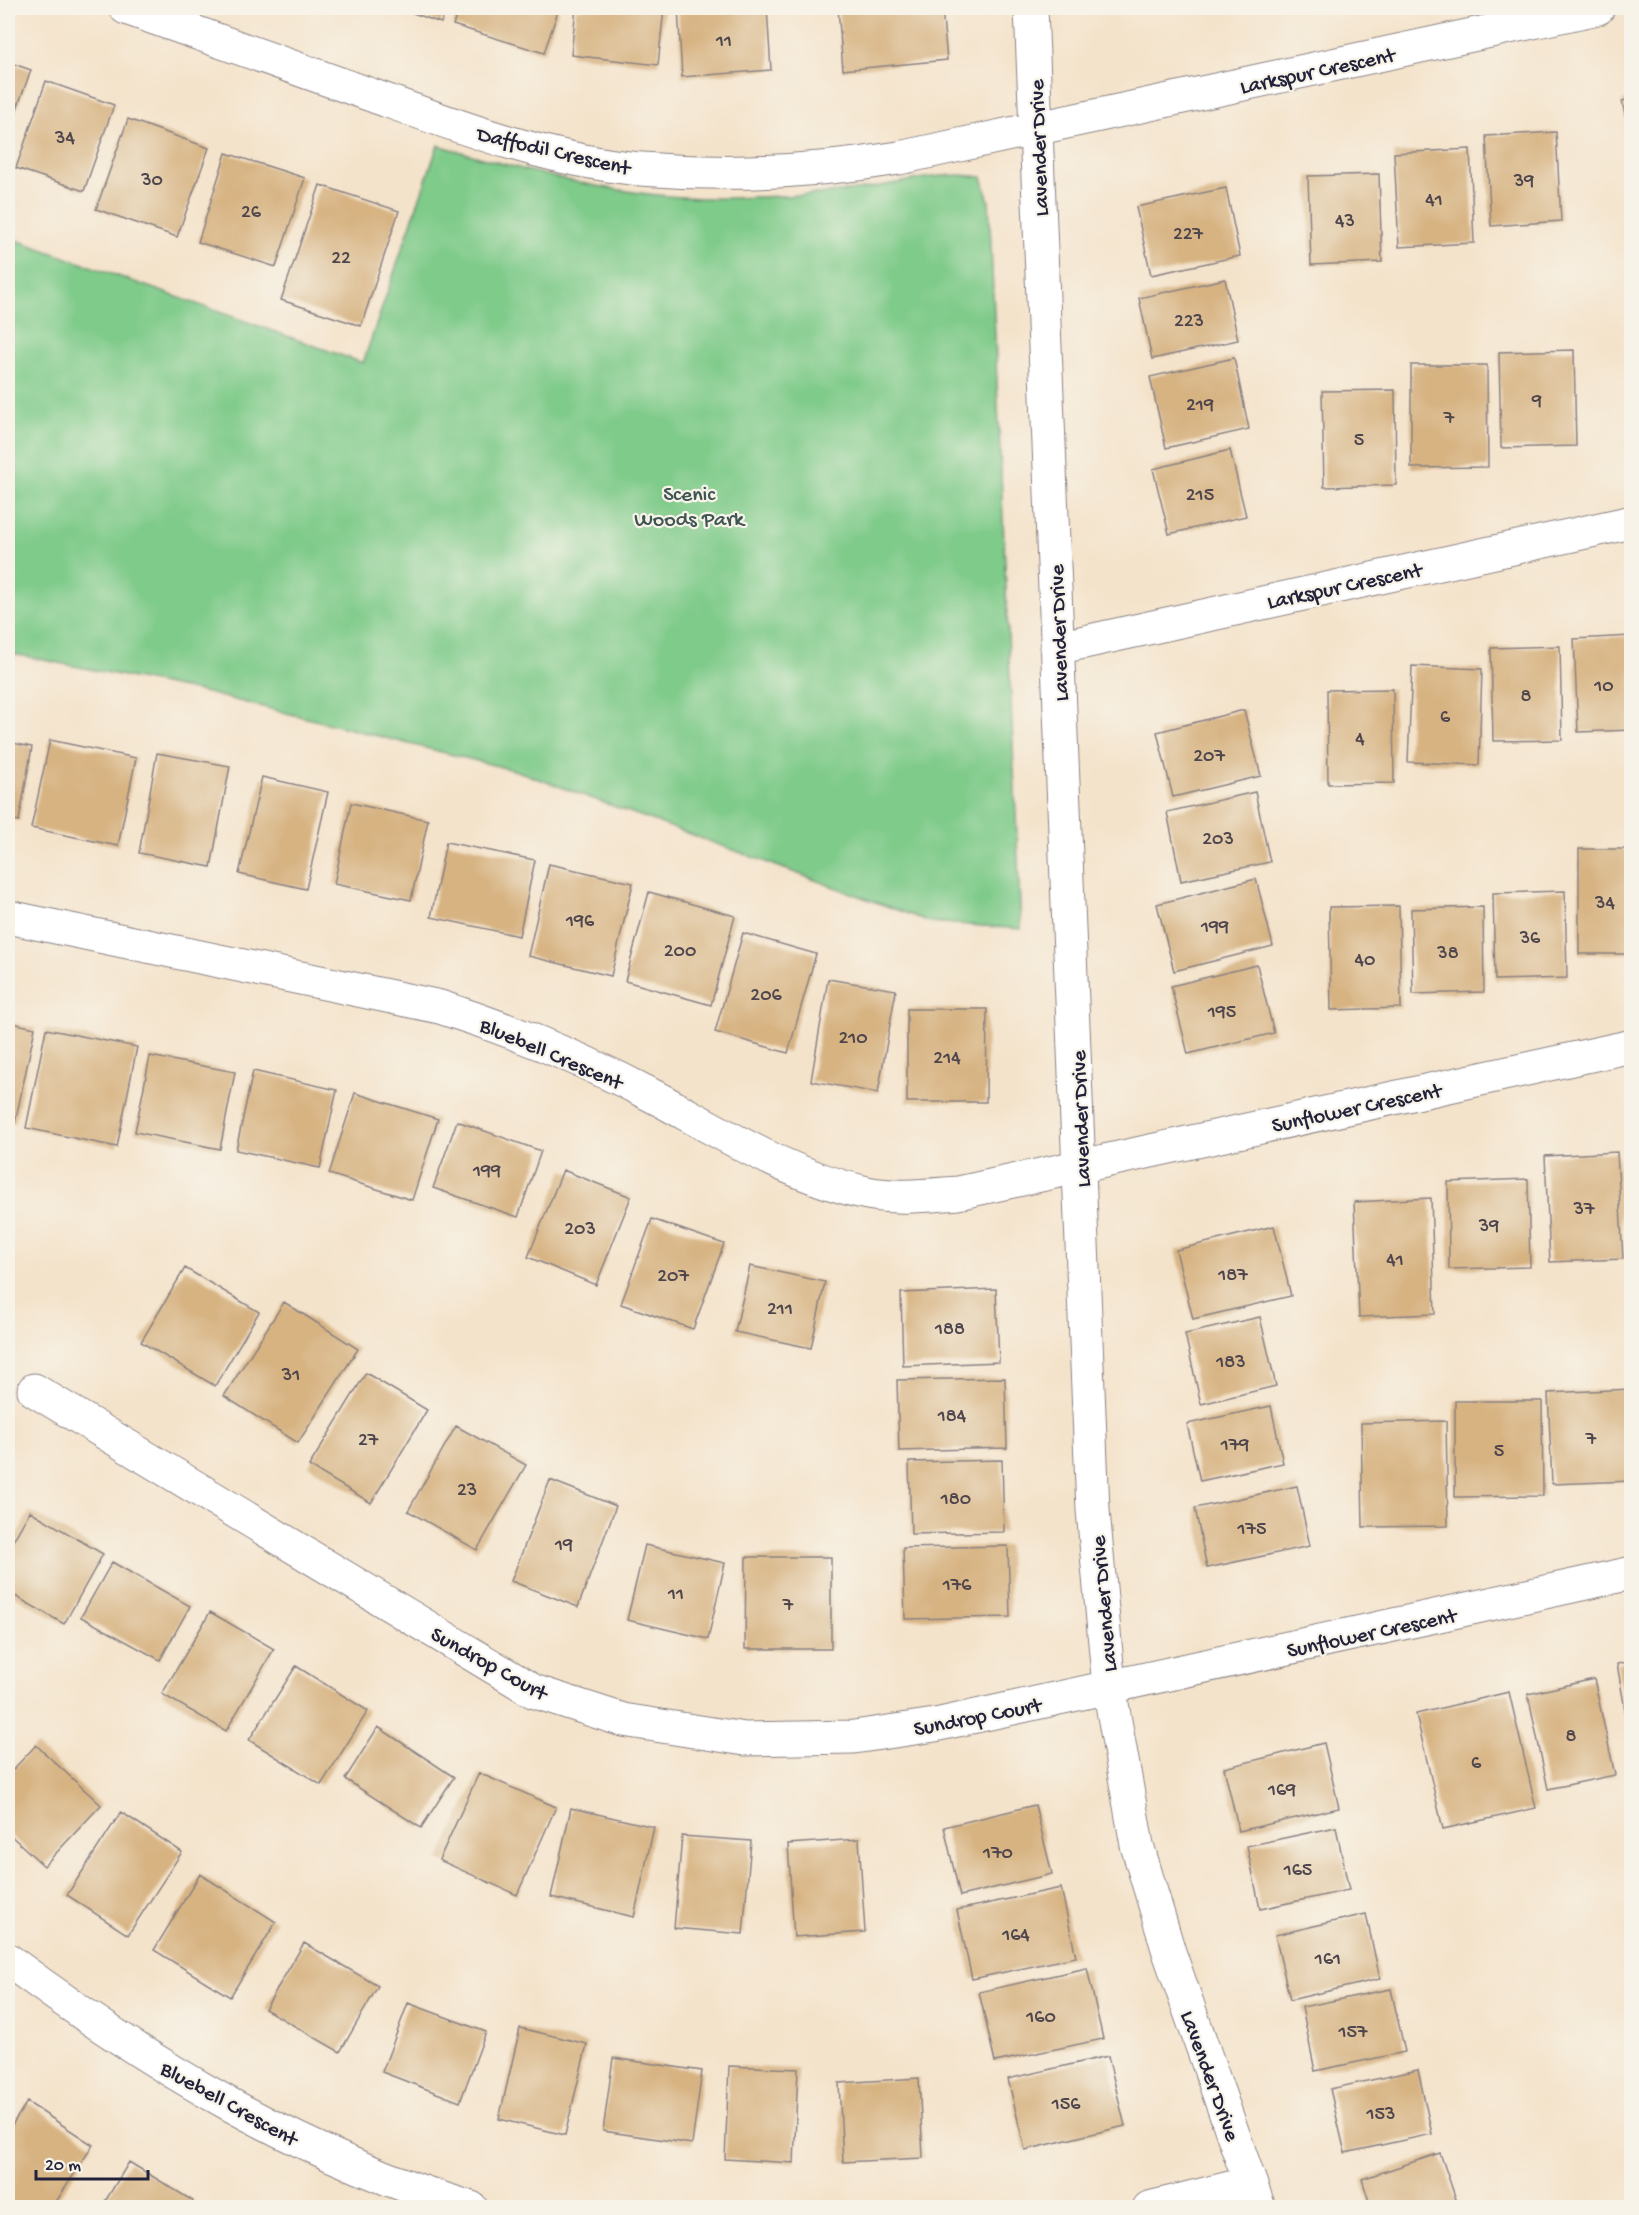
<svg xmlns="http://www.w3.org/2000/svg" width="1639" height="2215" font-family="'Gochi Hand',sans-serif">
	<rect width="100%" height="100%" fill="#f7f3e8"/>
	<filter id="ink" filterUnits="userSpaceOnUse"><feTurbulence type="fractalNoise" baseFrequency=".0167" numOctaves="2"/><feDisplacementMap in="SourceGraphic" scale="12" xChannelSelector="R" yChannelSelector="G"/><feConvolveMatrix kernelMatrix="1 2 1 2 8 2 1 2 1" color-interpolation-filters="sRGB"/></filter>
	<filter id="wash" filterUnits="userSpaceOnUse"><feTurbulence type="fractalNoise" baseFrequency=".008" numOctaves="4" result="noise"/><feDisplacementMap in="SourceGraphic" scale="24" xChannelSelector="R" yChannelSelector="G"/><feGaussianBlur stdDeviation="1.35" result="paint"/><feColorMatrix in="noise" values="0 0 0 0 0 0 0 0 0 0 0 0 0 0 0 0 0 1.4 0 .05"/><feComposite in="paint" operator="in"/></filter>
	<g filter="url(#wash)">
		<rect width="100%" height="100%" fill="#f4e3cb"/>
		<!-- green -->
		<path fill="#7fcb8a" stroke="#507662" stroke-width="1.5" d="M438,145C534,174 632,201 733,198C774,196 816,196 856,190C898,185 940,170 982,177L989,201L1021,929L930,922L517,771L199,691L8,653V237L363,363Z"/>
		<g id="blocks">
			<!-- building -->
			<path fill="#d7b382" d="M399,8H446L441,23Z
				M459,8H559L544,53L453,25Z
				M576,8H664L658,65L571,55Z
				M678,8H767L771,70L682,77Z
				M838,8H942L947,60L843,70Z
				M8,62L31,70L8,133Z
				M46,81L114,105L84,191L16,168Z
				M1632,99V139H1631L1622,101Z
				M128,119L209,148L177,237L96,209Z
				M1556,132L1561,221L1491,226L1486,136Z
				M1470,149L1474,243L1399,247L1394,153Z
				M226,153L305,178L276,267L198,242Z
				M1379,174L1382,262L1311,265L1308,176Z
				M320,185L399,211L361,326L281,300Z
				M1226,188L1240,256L1151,275L1136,207Z
				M1225,279L1238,340L1152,359L1139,298Z
				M1574,350L1576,446L1501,448L1499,352Z
				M1234,358L1249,429L1166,448L1150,377Z
				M1411,365H1487L1488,467L1411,468Z
				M1395,390L1396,485L1324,487L1322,391Z
				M1230,450L1246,516L1169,534L1153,469Z
				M1632,636V730L1578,732L1574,639Z
				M1560,646L1562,740L1493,741L1491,648Z
				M1412,666L1482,669L1479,765L1408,762Z
				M1393,689L1394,783L1328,784L1327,690Z
				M1244,710L1261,776L1173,797L1157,732Z
				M50,740L136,758L118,846L31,828Z
				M8,742L32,747L19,821L8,819Z
				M157,753L230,766L211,867L139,853Z
				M262,777L328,792L306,889L239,874Z
				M1255,792L1270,862L1181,881L1167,812Z
				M351,803L428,820L411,900L334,884Z
				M446,842L535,860L519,936L431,917Z
				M1579,849H1632V954H1579Z
				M549,864L633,883L611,976L528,956Z
				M1256,879L1273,946L1174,971L1157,904Z
				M1565,891L1567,978L1495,980L1493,893Z
				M649,892L735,916L711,1005L625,981Z
				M1399,906L1401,1008L1331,1010L1329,907Z
				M1483,907L1484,992L1413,994L1411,909Z
				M743,933L816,954L788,1053L715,1032Z
				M1257,965L1274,1033L1188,1054L1171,986Z
				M828,979L896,990L878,1093L811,1081Z
				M907,1009H987L986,1102H907Z
				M8,1022L35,1028L15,1123L8,1122Z
				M46,1029L137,1047L117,1147L26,1128Z
				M150,1056L235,1072L220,1149L135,1132Z
				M253,1071L337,1090L320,1168L236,1150Z
				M355,1093L438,1119L412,1200L329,1174Z
				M457,1121L541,1151L518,1217L433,1188Z
				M1617,1152L1623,1259L1550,1262L1545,1156Z
				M563,1170L631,1197L596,1285L528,1257Z
				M1528,1179L1530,1267L1449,1269L1448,1182Z
				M1431,1198L1435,1314L1359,1317L1354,1202Z
				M652,1219L724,1244L693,1329L621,1304Z
				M1274,1226L1291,1296L1193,1319L1176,1250Z
				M750,1266L825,1282L811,1348L735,1332Z
				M185,1268L259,1312L215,1386L141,1342Z
				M996,1289L999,1362L903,1366L901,1293Z
				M284,1302L358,1349L298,1443L224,1396Z
				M1260,1317L1276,1386L1201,1404L1185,1334Z
				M366,1373L427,1410L371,1503L309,1466Z
				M1005,1378L1007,1448L899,1451L897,1380Z
				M1632,1389V1481L1552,1484L1548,1393Z
				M1455,1401H1542L1543,1496L1455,1497Z
				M1271,1406L1283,1463L1200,1481L1187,1424Z
				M1446,1421L1448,1526L1363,1527L1361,1423Z
				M456,1426L526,1465L477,1550L408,1511Z
				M1002,1460L1004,1532L911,1534L909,1462Z
				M550,1480L616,1506L578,1607L511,1581Z
				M1297,1486L1310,1546L1207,1568L1195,1508Z
				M30,1511L103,1554L64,1624L8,1592V1550Z
				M645,1545L725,1563L708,1639L627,1620Z
				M1008,1546L1010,1617L905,1619L903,1548Z
				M746,1557H831V1649H745Z
				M112,1562L190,1606L160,1660L81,1617Z
				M210,1612L274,1649L226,1731L162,1694Z
				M1632,1661V1738H1630L1617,1664Z
				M296,1666L368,1711L321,1785L249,1740Z
				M1594,1679L1615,1775L1548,1789L1528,1694Z
				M1509,1692L1536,1808L1443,1829L1416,1714Z
				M378,1727L454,1777L421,1828L345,1779Z
				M1324,1743L1339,1808L1239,1831L1224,1768Z
				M36,1745L101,1805L44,1866L8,1833V1775Z
				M479,1773L556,1807L517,1895L439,1860Z
				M1035,1805L1052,1874L960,1896L944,1827Z
				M571,1808L654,1827L634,1917L551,1897Z
				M121,1812L182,1852L128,1935L67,1895Z
				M1336,1827L1349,1890L1260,1909L1247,1846Z
				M682,1836L751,1841L743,1934L674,1928Z
				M859,1839L865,1932L794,1937L788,1844Z
				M200,1874L276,1922L230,1997L154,1950Z
				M1061,1888L1076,1957L972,1979L957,1910Z
				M1366,1914L1380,1979L1290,2000L1275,1935Z
				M304,1943L378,1986L340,2052L265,2009Z
				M1087,1968L1103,2039L995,2062L979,1992Z
				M1391,1989L1405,2052L1315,2071L1302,2007Z
				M408,2003L486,2032L460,2102L382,2072Z
				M520,2028L587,2044L565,2135L499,2119Z
				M1108,2056L1125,2126L1025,2150L1008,2079Z
				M613,2058L702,2071L692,2144L603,2131Z
				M729,2066L798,2069L794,2163L725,2159Z
				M1418,2070L1432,2134L1345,2153L1330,2089Z
				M919,2078L923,2158L843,2162L839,2083Z
				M27,2102L93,2145L52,2208H19L8,2200V2131Z
				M1440,2153L1459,2208H1371L1362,2179Z
				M129,2162L193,2201L189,2208H101Z"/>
		</g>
	</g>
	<g filter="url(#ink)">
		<use href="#blocks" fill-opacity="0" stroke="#8b8283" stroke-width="1.5"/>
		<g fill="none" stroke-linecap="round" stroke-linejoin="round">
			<!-- street casing -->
			<g stroke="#8b8283" stroke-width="35">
				<path id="street" d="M126,8C209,37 292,67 374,96C460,127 549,161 641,169C728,176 814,172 899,158L1598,8
					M1031,8L1093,1510L1109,1687L1137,1845L1169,1952L1259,2208
					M1057,648L1632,522
					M8,917L440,1007C515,1031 588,1061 657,1098C725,1135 790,1176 867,1193C896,1199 929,1195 958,1193L1632,1046
					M34,1390L533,1691L623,1720L745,1739L854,1737L935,1725L1632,1573
					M8,1960C151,2066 300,2155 471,2208
					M1149,2208L1250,2183"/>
			</g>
			<!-- street -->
			<use href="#street" stroke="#fff" stroke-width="33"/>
		</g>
	</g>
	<g text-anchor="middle" stroke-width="4.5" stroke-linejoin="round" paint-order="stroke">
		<!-- number labels -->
		<g font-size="20" fill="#4f464d">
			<text x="724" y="46">11</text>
			<text x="65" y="143">34</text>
			<text x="152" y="185">30</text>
			<text x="1524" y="186">39</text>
			<text x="1434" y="205">41</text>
			<text x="251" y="217">26</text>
			<text x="1345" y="226">43</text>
			<text x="1188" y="239">227</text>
			<text x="341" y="263">22</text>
			<text x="1189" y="326">223</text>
			<text x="1537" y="406">9</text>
			<text x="1200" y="410">219</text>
			<text x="1449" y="423">7</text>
			<text x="1359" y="445">5</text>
			<text x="1200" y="500">215</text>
			<text x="1604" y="691">10</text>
			<text x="1526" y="701">8</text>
			<text x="1445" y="722">6</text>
			<text x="1360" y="744">4</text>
			<text x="1209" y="761">207</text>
			<text x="1218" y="844">203</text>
			<text x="1605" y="908">34</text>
			<text x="580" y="926">196</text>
			<text x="1215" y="932">199</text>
			<text x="1530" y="943">36</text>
			<text x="680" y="956">200</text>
			<text x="1448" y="958">38</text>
			<text x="1365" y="965">40</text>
			<text x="766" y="1000">206</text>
			<text x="1222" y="1017">195</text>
			<text x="853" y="1043">210</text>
			<text x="947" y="1063">214</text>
			<text x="487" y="1176">199</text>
			<text x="1584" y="1214">37</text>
			<text x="1489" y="1231">39</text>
			<text x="580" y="1234">203</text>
			<text x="1395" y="1265">41</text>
			<text x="1233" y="1280">187</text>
			<text x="673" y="1281">207</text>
			<text x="780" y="1314">211</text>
			<text x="950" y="1334">188</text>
			<text x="1231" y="1367">183</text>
			<text x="291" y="1380">31</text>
			<text x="952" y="1421">184</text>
			<text x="1591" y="1444">7</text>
			<text x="368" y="1445">27</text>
			<text x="1235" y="1450">179</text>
			<text x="1499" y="1456">5</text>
			<text x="467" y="1495">23</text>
			<text x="956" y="1504">180</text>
			<text x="1252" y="1534">175</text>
			<text x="564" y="1550">19</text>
			<text x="957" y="1590">176</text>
			<text x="676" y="1599">11</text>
			<text x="788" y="1610">7</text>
			<text x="1571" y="1741">8</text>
			<text x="1476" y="1768">6</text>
			<text x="1282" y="1795">169</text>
			<text x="998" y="1858">170</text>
			<text x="1298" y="1875">165</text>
			<text x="1016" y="1940">164</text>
			<text x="1328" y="1964">161</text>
			<text x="1041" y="2022">160</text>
			<text x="1353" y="2037">157</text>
			<text x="1066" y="2109">156</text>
			<text x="1381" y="2119">153</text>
		</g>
		<!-- street labels -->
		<g font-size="22" fill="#22223b" stroke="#f7f3e8">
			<text transform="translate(1317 69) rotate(-12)" y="8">Larkspur Crescent</text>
			<text transform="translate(1037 148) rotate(-92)" y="8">Lavender Drive</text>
			<text transform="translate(554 149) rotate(13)" y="8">Daffodil Crescent</text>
			<text transform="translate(1344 584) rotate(-12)" y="8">Larkspur Crescent</text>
			<text transform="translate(1057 633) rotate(-92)" y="8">Lavender Drive</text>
			<text transform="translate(552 1052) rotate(23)" y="8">Bluebell Crescent</text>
			<text transform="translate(1356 1106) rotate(-12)" y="8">Sunflower Crescent</text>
			<text transform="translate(1079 1119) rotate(-92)" y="8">Lavender Drive</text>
			<text transform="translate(1102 1604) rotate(-95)" y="8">Lavender Drive</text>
			<text transform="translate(1371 1631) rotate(-12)" y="8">Sunflower Crescent</text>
			<text transform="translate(490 1662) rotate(29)" y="8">Sundrop Court</text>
			<text transform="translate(977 1715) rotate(-11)" y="8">Sundrop Court</text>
			<text transform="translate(1212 2075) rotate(70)" y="8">Lavender Drive</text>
			<text transform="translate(230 2102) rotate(29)" y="8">Bluebell Crescent</text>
		</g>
		<!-- park labels -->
		<g font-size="22" fill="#3e5553" stroke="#f7f3e8">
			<text x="689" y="500">Scenic<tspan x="689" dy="25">Woods Park</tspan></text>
		</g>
	</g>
	<!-- margin -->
	<rect width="1639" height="2215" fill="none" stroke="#f7f3e8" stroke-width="30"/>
	<!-- scale -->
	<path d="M36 2170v9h112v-9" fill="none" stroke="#22223b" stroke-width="3"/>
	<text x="45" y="2170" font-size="18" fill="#22223b" stroke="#f7f3e8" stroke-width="4.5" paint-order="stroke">20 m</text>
</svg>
